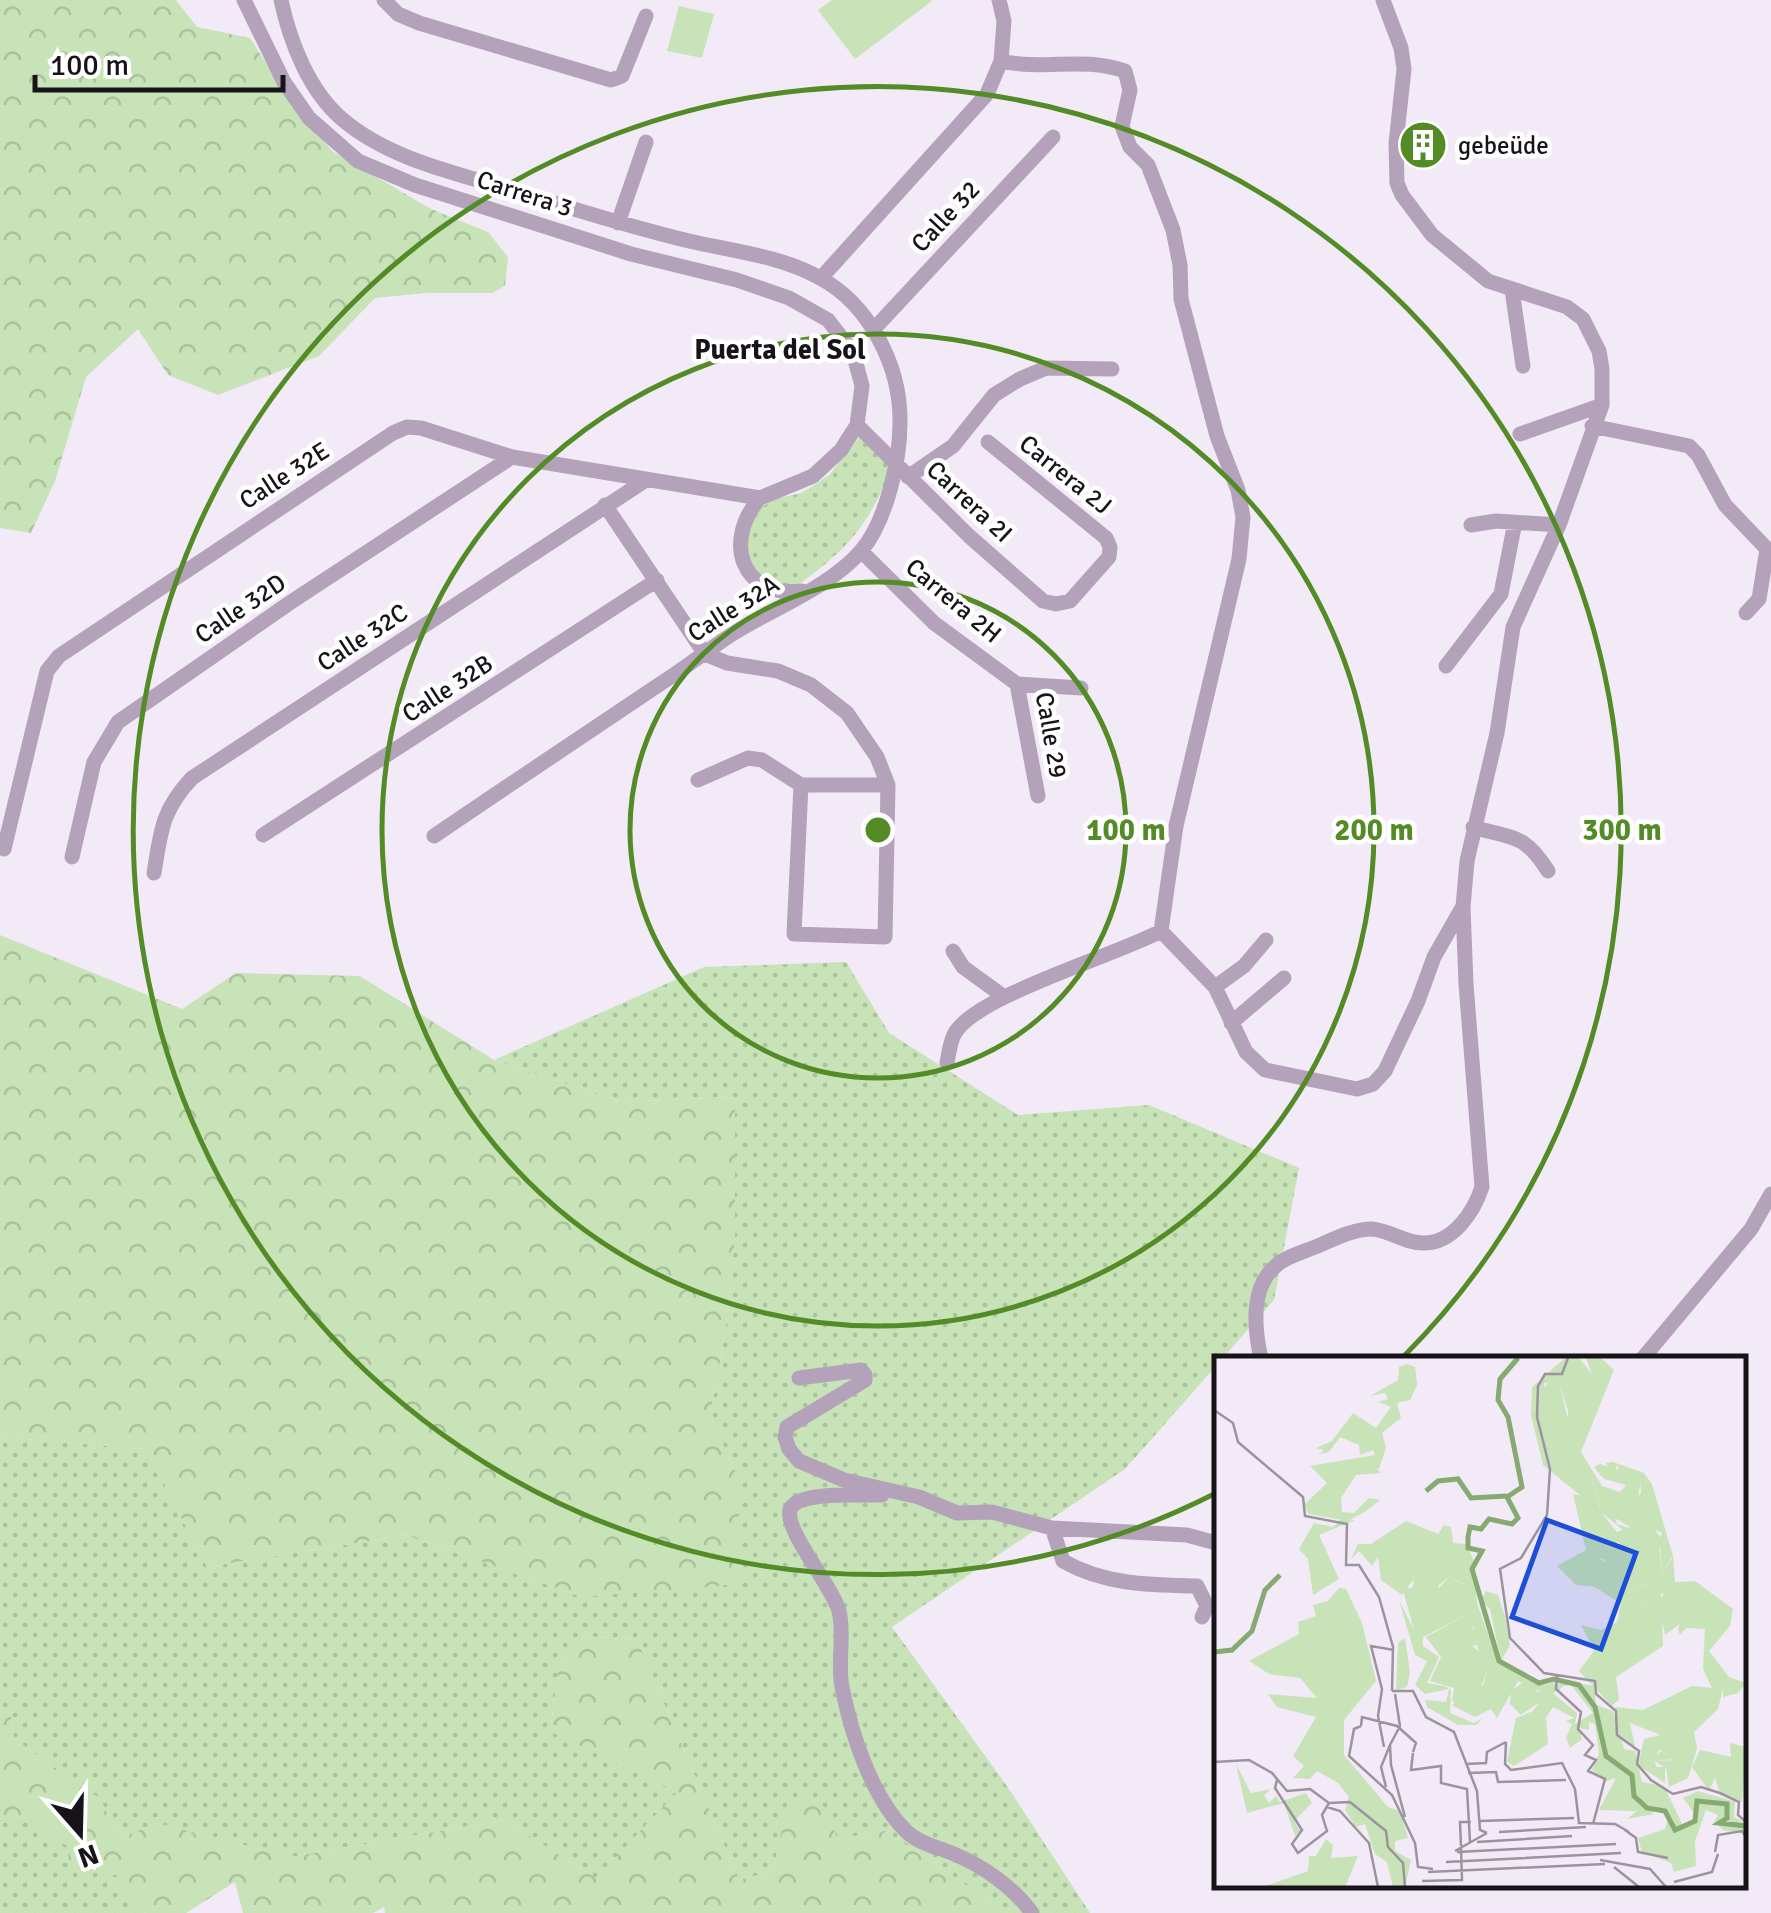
<svg xmlns="http://www.w3.org/2000/svg" width="1771" height="1913" font-family="Signika,sans-serif">
	<defs>
		<pattern id="grass-dots" width="8" height="8" patternUnits="userSpaceOnUse" patternTransform="scale(2.5)"><rect width="8" height="8" fill="#c7e3b7"/><path d="M2 2h.1M6 6h.1" fill="none" stroke="#aac29d" stroke-width="1.8" stroke-linecap="round"/></pattern>
		<pattern id="forest-crowns" width="20" height="18" patternUnits="userSpaceOnUse" patternTransform="scale(2.5)"><rect width="20" height="18" fill="#c7e3b7"/><path d="M2 6a3 3 0 1 1 6 0M12 15a3 3 0 1 1 6 0" fill="none" stroke="#aac29d"/></pattern>
	</defs>
	<rect width="100%" height="100%" fill="#f3eaf7"/>
	<!-- grass -->
	<path fill="url(#grass-dots)" d="M863,433L892,465C871,523 848,549 798,585L760,582L746,551L747,533L759,509L774,499L802,493L829,475Z
		M846,962L889,1033L1018,1115L1149,1105L1299,1168L1274,1300L1223,1358H1216V1366L1125,1469L892,1627L1009,1789L1090,1913H1007L885,1831L838,1839L788,1801L773,1871L739,1880L637,1640L583,1636L559,1666L550,1731L678,1792L596,1878L504,1820L291,1857L156,1823L121,1838L99,1798L14,1739L10,1712L0,1706V1437L146,1449L207,1567L406,1535L582,1597L738,1477L710,1416L725,1334L735,1238V1097L620,1102L494,1060L704,967Z
		M23,1817L121,1876L118,1896L146,1913H0V1823Z"/>
	<!-- forest -->
	<path fill="url(#forest-crowns)" d="M0,0H176L197,27L250,38L288,97L332,151L431,209L488,232L508,257L505,286L492,293H426L375,298L319,356L218,395L168,375L138,329L86,377L55,481L31,533L0,528Z
		M0,935L182,1009L236,973L360,976L494,1060L620,1102L735,1097V1238L725,1334L710,1416L738,1477L741,1584L582,1597L406,1535L207,1567L146,1449L0,1437Z
		M583,1636L637,1640L739,1880L773,1871L788,1800L823,1805L838,1839L885,1831L1007,1913H385L384,1907L373,1913H243L235,1882L186,1913H146L117,1896L121,1876L70,1869L67,1846L23,1817L0,1823V1706L10,1711L14,1739L99,1798L121,1838L156,1823L291,1857L504,1820L596,1878L677,1792L550,1731L559,1666Z"/>
	<!-- garden -->
	<path fill="#c7e3b7" d="M832,0H931L932,1L855,59L818,10Z
		M679,6L714,14L702,58L667,51Z"/>
	<g fill="none" stroke-linecap="round" stroke-linejoin="round">
		<!-- street -->
		<path stroke="#b4a2ba" stroke-width="15" d="M281,0C290,42 309,91 342,119C390,160 457,173 515,191C573,209 630,227 689,241C732,251 782,256 820,278C870,305 901,367 900,423C900,461 886,522 861,551C830,587 774,608 734,633C709,649 685,668 660,684C584,735 509,785 434,836
			M384,0L398,14L419,23L611,80L622,76L646,16
			M999,0L1004,21L1001,61C1047,71 1080,56 1125,71L1130,90L1122,126L1130,147L1148,165L1173,230L1180,265L1181,299L1217,436L1238,490L1243,517L1239,559L1176,826L1161,931L1215,987L1246,1052L1265,1070L1357,1089L1373,1084L1385,1071L1418,1001L1434,957L1462,908
			M618,223L646,142
			M821,278L987,94L1001,61
			M1512,290L1523,366
			M873,330L1053,137
			M857,425L969,536L1043,601L1056,604L1070,601L1109,557L1110,547L1106,538L988,442
			M1592,426L1689,446L1698,455L1725,505L1767,549L1759,599L1746,613
			M1520,434L1602,405
			M908,477L953,446L994,395L1020,379L1046,368L1112,369
			M760,498C723,540 740,598 802,591
			M605,505L705,654L727,663L778,671L811,685L847,713L877,757L888,785L885,937L794,934L801,785
			M1471,525L1496,521L1559,525
			M861,551L934,623L1017,684
			M1446,666L1501,594L1515,522
			M1017,684L1038,796
			M1017,684L1081,688
			M698,780L748,758L762,760L801,785H888
			M1473,827C1513,839 1524,833 1548,871
			M263,835L657,580
			M4,849L47,671L59,656L393,433L407,427L421,428L512,457L760,498L813,476L841,450L857,425L862,386L853,352L828,320L789,298L737,280L631,254L415,185L358,161L309,118L284,82L244,0
			M72,857L94,762L118,722L291,602L512,457
			M154,873C161,830 162,810 192,778L646,480
			M953,951L963,967L1003,996
			M1215,987L1244,966L1266,940
			M1231,1023L1284,978
			M947,1063C949,1053 950,1041 955,1033C976,996 1117,955 1161,931
			M1261,1358C1254,1328 1250,1285 1278,1264C1289,1255 1307,1251 1320,1245C1336,1238 1354,1229 1372,1229C1389,1230 1407,1244 1424,1243C1454,1243 1474,1211 1482,1187L1466,984L1463,907L1467,861L1497,733L1513,627L1559,525L1602,405V369L1599,351L1583,319L1567,307L1488,281L1432,235L1402,195L1397,183L1396,143L1404,69L1401,48L1383,0
			M1643,1358L1751,1229L1771,1194
			M799,1378L861,1370L865,1375V1380L787,1427L785,1437L789,1449L799,1461L844,1480L919,1497L957,1513L992,1512L1052,1528L1187,1535L1216,1543
			M882,1495C863,1496 796,1490 790,1510C784,1530 833,1587 839,1611C845,1635 837,1663 842,1687C851,1733 872,1798 906,1831C919,1844 938,1847 954,1854C983,1866 1013,1887 1032,1913
			M1052,1528L1063,1561C1105,1585 1150,1585 1197,1586L1207,1606L1202,1617"/>
	</g>
	<!-- distance rings -->
	<g fill="none" stroke="#538b26" stroke-width="5">
		<circle cx="878" cy="830" r="248"/>
		<circle cx="878" cy="830" r="496"/>
		<path d="M1216 1493A744 744 0 1 1 1404 1356"/>
	</g>
	<!-- icons -->
	<defs>
		<g id="building-disc" transform="scale(2.5)"><circle r="9.5" fill="#538b26" stroke="#fff"/><path d="M-4-6H4V6H1V3H-1V6H-4ZM-2.5-4.3h1.7v1.8h-1.7ZM.8-4.3h1.7v1.8H.8ZM-2.5-1h1.7V.8h-1.7ZM.8-1h1.7V.8H.8Z" fill="#fff"/></g>
	</defs>
	<g fill-rule="evenodd">
		<use href="#building-disc" x="1423" y="145"/>
	</g>
	<g text-anchor="middle" stroke-width="9" stroke-linejoin="round" paint-order="stroke">
		<!-- poi labels -->
		<g font-size="25" fill="#171419" stroke="#fff" text-anchor="start">
			<text x="1458" y="154">gebeüde</text>
		</g>
		<!-- street labels -->
		<g font-size="25" fill="#171419" stroke="#fff">
			<text transform="translate(525 193) rotate(18)" y="9">Carrera 3</text>
			<text transform="translate(945 216) rotate(-47)" y="9">Calle 32</text>
			<text transform="translate(1066 474) rotate(39)" y="9">Carrera 2J</text>
			<text transform="translate(284 475) rotate(-33)" y="9">Calle 32E</text>
			<text transform="translate(970 501) rotate(43)" y="9">Carrera 2I</text>
			<text transform="translate(954 600) rotate(40)" y="9">Carrera 2H</text>
			<text transform="translate(240 608) rotate(-34)" y="9">Calle 32D</text>
			<text transform="translate(733 608) rotate(-32)" y="9">Calle 32A</text>
			<text transform="translate(362 637) rotate(-33)" y="9">Calle 32C</text>
			<text transform="translate(447 688) rotate(-33)" y="9">Calle 32B</text>
			<text transform="translate(1052 735) rotate(80)" y="9">Calle 29</text>
		</g>
		<!-- neighbourhood labels -->
		<g font-size="28" font-weight="bold" fill="#171419" stroke="#fff">
			<text x="780" y="359">Puerta del Sol</text>
		</g>
	</g>
	<!-- overview -->
	<g transform="translate(1214 1356)">
		<rect width="532" height="532" fill="#f3eaf7"/>
		<path d="M365,2L378,18L372,2H387L400,14L367,96L388,130L406,136L412,129L390,123L380,111L386,108L427,120L424,143L433,144L437,167L458,200L448,218L446,190L419,201L402,184L383,185L415,198L434,231L435,252L418,234L423,227L430,230L387,202L371,224L382,231L362,229L343,210L372,194L359,138L375,141L403,176L416,171L387,154L376,118L365,119L338,102L328,34L338,23L345,28L354,62L356,22L373,32L376,24ZM157,107L167,117L142,119L127,142L128,156L140,157L155,142L166,144L152,155L134,165L95,158L90,149L137,113ZM228,213L224,233L235,221L250,229L228,240L221,259L200,274L189,234L199,231L200,222ZM452,236L472,248L471,264L451,279L444,246ZM252,259L259,264L258,290L265,295L223,322L240,331L243,317L264,303L273,314L267,332L238,346L240,332L216,325L227,301L212,281ZM191,282L196,316L193,331L182,334L184,287ZM312,324L324,336L339,326L349,331L302,362L307,359L296,348L297,335ZM510,328L504,353L480,376L483,392L474,422L455,431L452,412L440,405L460,404L442,399L478,374L493,340Z" fill="#c7e3b7"/>
		<path d="M351,2H365L376,23L374,33L356,22L365,40L358,66L345,28L330,27L338,102L365,119V113L376,118L386,152L400,156L403,168L418,173L415,179L329,109L317,59L318,31ZM193,8L201,11L203,29L196,44L183,47L187,62L168,77L172,92L165,113L143,111L90,149L113,127L96,110L161,99L159,94L146,99L145,89L126,81L115,96L105,98L110,94L102,92L118,85L139,57L162,72L177,51L164,46L174,43L171,37L156,40L184,24L185,11ZM399,106L430,117L438,128L459,200L461,226L481,225L519,253L516,270L495,295L515,321L532,327L524,337L509,341V329L493,340L487,366L472,379L478,388L471,398L445,394L443,399L461,403L440,405L443,411H462L451,413V427L424,409L430,383L447,379L416,367L421,391L405,379L401,351L429,354L478,330L498,332L489,313L491,273L472,272L466,279L464,274L471,248L447,237L449,290L402,321L405,343L398,350L365,315L380,295L367,269L387,274L403,266L407,248L370,224L379,200L425,221L431,229L423,227L418,234L434,251V231L415,198L392,188L385,199L384,185L379,187L372,175L404,182L403,189H417L420,201L426,186L445,189L448,218L458,202L445,185L448,177L435,170L433,144L417,148L427,137L426,121L406,123L404,109L398,117L392,107ZM126,164H141L105,179L125,223L99,239L94,203L85,193L100,167L119,171ZM192,165L224,178L230,169L237,171L239,187L252,188L260,205L263,247L284,307L325,329L338,328L328,336L304,325L283,362L277,353L261,361L239,350L242,339L269,330L273,315L264,303L243,318L240,332L222,322L265,295L263,289L250,292L260,272L252,259L209,281V290L225,301L213,327L231,330L237,334L236,357L260,367L269,362L262,369H244L213,351L211,344L232,346L235,333L211,338L201,329L213,305L201,299L185,244L200,274L225,251L214,250L213,242L250,228L235,221L221,232L228,213L200,223L188,239L167,224L164,201L158,210L145,195L137,203L144,188H157ZM125,232L132,233L148,267L162,325L130,364V399L174,451L186,455L194,482L181,485V495L197,504L191,531H179L173,506L161,498L151,468L142,471L131,454L135,441L124,427L103,415L96,423L79,422L90,410L79,400L102,361L63,351L54,338L103,342L86,322L55,318L35,305L85,278L84,266L102,260L99,249L114,245ZM272,235L284,239L291,261L296,289L287,305L276,253L267,245ZM347,324L380,330L382,349L399,355L410,393L421,395L428,426L450,430L470,472L482,460L469,442L484,435L521,446L520,461L532,468V478L509,474L500,466L504,459L492,454L481,485L482,510L460,516L457,507L428,496L424,482L451,473L455,459L434,452L440,458L413,463L423,455L385,454L402,422L393,425L378,414L385,397L381,368L375,366V374L365,372L368,383L356,392L352,382L358,368L352,365L360,362L339,351L332,362L334,388L300,410L293,406L302,362L319,355L335,334L363,357L361,368L379,357L357,329L343,331ZM516,387L532,391L528,446L505,435L501,422L495,435L478,411L486,394L517,401ZM22,408L37,437L57,433L50,439L55,447L62,440L66,446L92,437L98,447L80,465L86,475L81,480L70,447L33,457ZM112,483L119,489L117,502L144,500L131,531H49L94,515L95,500H102Z" fill="#c7e3b7"/>
		<path fill="none" stroke="#86aa71" stroke-width="5" d="M304,2L286,23L284,44L294,61L308,131L293,141L304,162L298,168L275,163L267,173L256,171L254,181V192L268,195L258,213L285,305L325,327L340,323L365,329L381,351L392,400L418,419L420,440L433,452L451,455L461,474L481,465L483,445L513,448V462L505,467L532,470M212,135L224,125L244,123L257,142L293,140M0,296L18,294L38,275L51,234L66,219"/>
		<path fill="none" stroke="#9b949e" stroke-width="2.5" d="M354,2L348,18H331L324,30L323,61L336,113L333,159L307,202L286,213L296,282L330,317L381,325L382,338L402,355L403,379L425,395L423,408L437,424L459,438L487,431L506,437L525,446L524,459L532,466M0,54L19,67L24,86L89,141L91,160L133,168L132,209H145L165,241L179,291L178,335M343,320L342,333L367,356L364,373L379,389L371,399L382,404L374,415L391,423L379,468M178,335H199L212,361L240,376L263,435L266,474L273,477M181,338L186,370L176,389L177,409L191,461M147,370L148,361L183,370L202,387L199,396M147,370L140,373L135,400L178,439L201,487L204,511L219,513M292,386L291,408L297,414L348,407L361,433L365,467L401,468L415,476M170,391L164,360L168,333L157,290L180,294M199,397L197,414L227,410V427L253,433L256,486M0,406L35,404L58,417L73,435L96,433L115,447L108,459L113,475L84,497L78,488L88,474L61,432L63,424M252,408L272,407L273,396L292,386M254,417L282,416L284,426L352,424M172,431L167,411L176,389M115,447L136,446L172,475L174,491L189,507L191,531M113,451L126,455L155,487L164,531M266,465L360,462M411,474L422,482L424,496L454,502M285,476L372,471M263,486L358,480M247,490L246,466H257M241,495L273,477M243,496L402,488M501,496L504,479L528,475L532,481M386,504L436,513L452,531M232,506L407,497M400,511L425,531M214,516L391,508M208,525L248,524L247,492M460,526L498,516L504,498"/>
		<path fill="#1d4ed8" fill-opacity="0.15" stroke="#1d4ed8" stroke-width="5" d="M333,164L422,197L387,293L298,261Z"/>
		<rect width="532" height="532" fill="none" stroke="#171419" stroke-width="5"/>
	</g>
	<circle cx="878" cy="830" r="15" fill="#538b26" stroke="#fff" stroke-width="5"/>
	<g font-size="30" text-anchor="middle" font-weight="bold" fill="#538b26" stroke="#fff" stroke-width="9" stroke-linejoin="round" paint-order="stroke">
		<text x="1126" y="840">100 m</text>
		<text x="1374" y="840">200 m</text>
		<text x="1622" y="840">300 m</text>
	</g>
	<!-- north arrow -->
	<g transform="translate(80 1833) rotate(160)" stroke="#ffffff" stroke-width="8" paint-order="stroke">
	<path d="M0-8L18 38L0 25L-18 38Z" fill="#171419"/>
	<text y="-15" font-size="28" font-weight="bold" text-anchor="middle" fill="#171419">N</text>
	</g>
	<!-- scale -->
	<path d="M35 75v15h248v-15" fill="none" stroke="#171419" stroke-width="5"/>
	<text x="50" y="75" font-size="30" fill="#171419" stroke="#ffffff" stroke-width="8" paint-order="stroke">100 m</text>
</svg>
